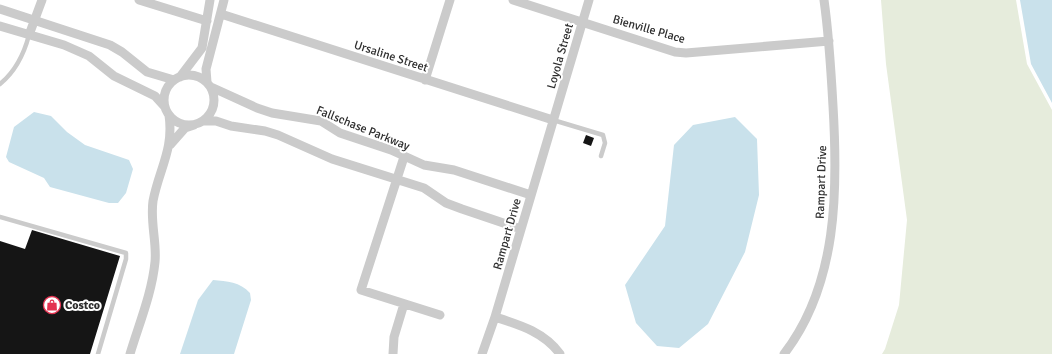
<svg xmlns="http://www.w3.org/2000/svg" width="1052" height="354" font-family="Signika,sans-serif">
	<rect width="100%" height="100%" fill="#fff"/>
	<!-- green -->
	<path fill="#e6ecdc" d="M881,0H1016L1027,64L1052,110V354H882L885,349L899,305L907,220L886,64Z"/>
	<!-- water -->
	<path fill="#c9e1eb" d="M1020,0H1052V103L1031,64Z
		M34,112L51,116L67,132L85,145L129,160L133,169L126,193L118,203H109L50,187L44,178L9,162L6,157L14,127Z
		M735,117L757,139L759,195L745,252L708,324L679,348L657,346L636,323L625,285L665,226L674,145L693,125Z
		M213,280C227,281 240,282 250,293L251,300L234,354H180L198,300Z"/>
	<!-- building -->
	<path fill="#151515" d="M586,135L594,138L591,146L583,143Z
		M32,230L120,256L90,354H0V241L25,249Z"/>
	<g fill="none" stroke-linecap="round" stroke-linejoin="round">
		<!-- service -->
		<path stroke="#cbcbcb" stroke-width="4.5" d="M0,84C16,71 24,54 29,35
			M553,120L603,135L605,143L601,156
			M0,217L126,253V259L98,354"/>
		<!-- minor -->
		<path stroke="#cbcbcb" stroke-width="9" d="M139,0L207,21
			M513,0L675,52L686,53L829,41
			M0,9L110,45L122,52L147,72L174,80
			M221,14L553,120
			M0,26L64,45L89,56L114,76L155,96L165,107
			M29,35L42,0
			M164 100a25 25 0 1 1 50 0a25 25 0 1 1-50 0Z
			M180,77L202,48L210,0
			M425,80L450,0
			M207,82L206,69L224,0
			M211,87L257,108L272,113L321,121L340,133L391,150L424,165L454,170L531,195
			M203,121H216L231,126L265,131L278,135L332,159L424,188L446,203L462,209L521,229
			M170,145L185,128L194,125
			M404,157L361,290L440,315
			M495,317C520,325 544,332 560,354
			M130,354C139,324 152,293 155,262C157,242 150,222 153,201C159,169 174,150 169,115
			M393,354L394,337L404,304
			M482,354L495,317L589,0
			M784,354C838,284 838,190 833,106C831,70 829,35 824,0"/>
	</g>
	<!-- icons -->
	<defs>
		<g id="shop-ring" transform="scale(0.9)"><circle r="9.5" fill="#fff" stroke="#e33351" stroke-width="1.5"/><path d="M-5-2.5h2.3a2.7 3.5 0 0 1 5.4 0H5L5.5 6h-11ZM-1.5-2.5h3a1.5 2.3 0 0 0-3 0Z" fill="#e33351"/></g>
	</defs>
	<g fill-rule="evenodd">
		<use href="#shop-ring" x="52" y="305"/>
	</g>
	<g text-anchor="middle" stroke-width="4" stroke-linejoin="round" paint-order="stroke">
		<!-- street labels -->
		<g font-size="12" fill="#2e2e2e" stroke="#fff">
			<text transform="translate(649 29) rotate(16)" y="4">Bienville Place</text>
			<text transform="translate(391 56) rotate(18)" y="4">Ursaline Street</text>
			<text transform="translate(560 56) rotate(-74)" y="4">Loyola Street</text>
			<text transform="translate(363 128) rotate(22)" y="4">Fallschase Parkway</text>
			<text transform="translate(821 182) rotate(-88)" y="4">Rampart Drive</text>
			<text transform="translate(507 234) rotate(-74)" y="4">Rampart Drive</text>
		</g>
		<!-- poi labels -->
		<g font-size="12" font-weight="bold" fill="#2e2e2e" stroke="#fff" text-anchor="start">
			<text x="65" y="309">Costco</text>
		</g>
	</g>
</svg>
